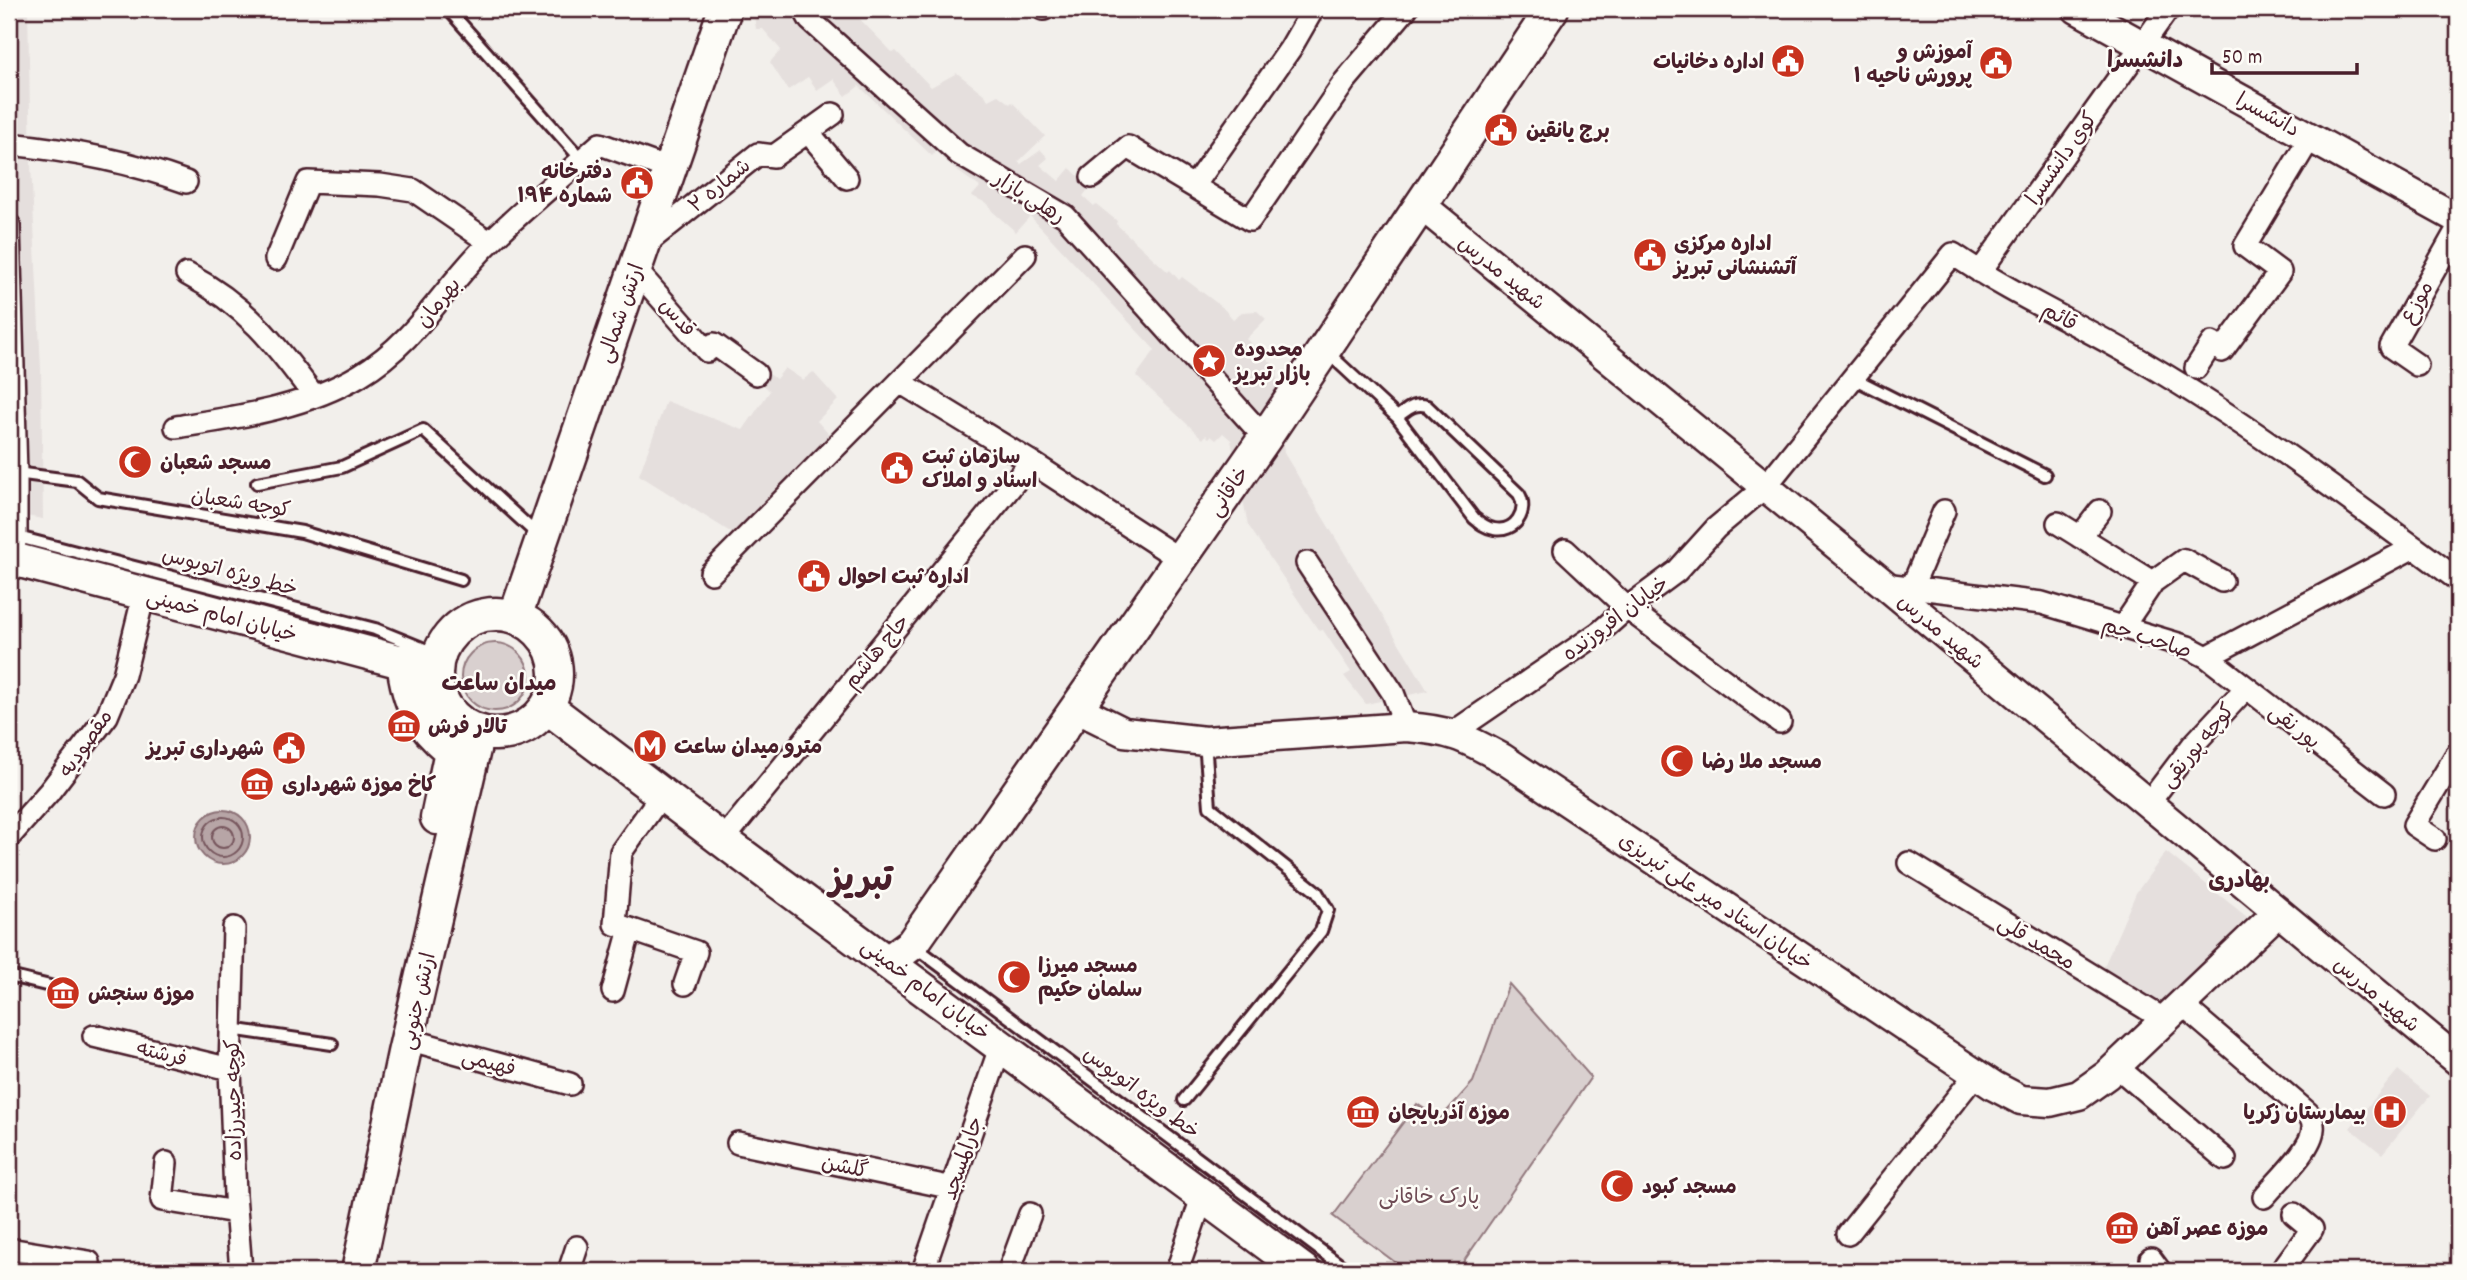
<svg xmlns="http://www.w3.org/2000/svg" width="2467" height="1280" font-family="Dekko,'Playpen Sans Arabic',sans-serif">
	<rect width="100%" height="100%" fill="#f2efeb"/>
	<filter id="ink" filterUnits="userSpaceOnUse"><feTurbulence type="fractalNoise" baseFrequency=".0143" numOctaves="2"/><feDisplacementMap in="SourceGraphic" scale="14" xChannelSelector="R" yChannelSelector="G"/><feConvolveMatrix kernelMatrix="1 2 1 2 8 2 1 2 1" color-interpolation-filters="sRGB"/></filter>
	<g filter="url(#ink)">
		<!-- built -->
		<path fill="#e5dfdd" d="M9,9H28L31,164L41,369L43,519L9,513Z
			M753,9H850L893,53L896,51L931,87L957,73L985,95L988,100L998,95L1010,104L1012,102L1045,136L1018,162L1021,164L1041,150L1048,158L1040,165L1059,181L1070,168L1090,187L1083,196L1094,206L1096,204L1117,221L1116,224L1168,272L1170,270L1179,280L1182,277L1222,307L1233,319L1242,312L1257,311L1266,319L1246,339L1278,369L1277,377L1284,453L1428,691L1366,704L1344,676L1351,672L1323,630L1319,631L1248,525L1231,440L1223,433L1216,440L1211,436L1209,438L1206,435L1203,439L1136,376L1155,350L1030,216L1016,232L992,211L988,204L972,196L980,187L953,168L936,151L932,156L859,86L846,96L833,79L817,90L808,77L788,90L770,62L781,50L763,29H756Z
			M785,368L803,380L813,372L838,400L817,421L833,439L740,538L639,475L666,401L743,430L770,391L756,378L764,370L776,379Z
			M2166,852L2247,917L2164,1009L2102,971L2136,893Z
			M2398,1070L2430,1096L2382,1154L2350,1128Z"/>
		<!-- green -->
		<path fill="#d9d0cf" stroke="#92787d" stroke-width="2" d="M461 677a34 34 0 1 1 68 0a34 34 0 1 1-68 0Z
			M1509,984L1591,1077L1457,1271H1407L1333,1216L1417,1104L1440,1119L1473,1082Z"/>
		<!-- water -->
		<path fill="#b7a5a6" stroke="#8b6f75" stroke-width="2" d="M196 837a27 27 0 1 1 54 0a27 27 0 1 1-54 0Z"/>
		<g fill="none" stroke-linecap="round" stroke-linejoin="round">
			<!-- shore -->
			<path stroke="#76555c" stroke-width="2" d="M203 837a20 20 0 1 1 40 0a20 20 0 1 1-40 0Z
				M212 837a11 11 0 1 1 22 0a11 11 0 1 1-22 0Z"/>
			<!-- lane casing -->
			<g stroke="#4a1f2b" stroke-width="16">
				<path id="lane" d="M448,9L582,160
					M1327,352L1397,417L1474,518C1480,523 1486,528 1494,529C1515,533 1529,511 1519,494L1427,406C1414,402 1407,410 1397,417
					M1853,378L2045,475
					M16,473L77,481L98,498L302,532L461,580
					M257,483L342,467L423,430L540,537
					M14,536L375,629L439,655
					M914,946L1348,1271
					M9,976L50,986
					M231,1029L332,1044
					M1184,1100L1321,931L1328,910L1317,892L1210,807L1205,741"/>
			</g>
			<!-- street casing -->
			<g stroke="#4a1f2b" stroke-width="26">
				<path id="street" d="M804,9L810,20L959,154L1065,216L1265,438
					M1043,9H1044
					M808,132L847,178
					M9,144C70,150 128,161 186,182
					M1092,177L1128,147L1250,220L1345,81L1406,9
					M1194,186L1290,49L1313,9
					M9,225L16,473V536L12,559
					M644,245L758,154L774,156L833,114
					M276,259L308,182L380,185L413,190L489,242
					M635,269L707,351L714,344L756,374
					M1980,272L2168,9
					M187,274C246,305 275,343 314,396
					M2417,365L2391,347L2458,228
					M2196,368L2212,343L2222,351L2280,272L2245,246L2310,138
					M900,382L1031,462L1181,560
					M176,427C238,417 305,408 360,375C417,341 443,288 489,243C524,208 563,177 600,144L669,169
					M2058,523L2153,582
					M2080,537L2100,511
					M1565,550L1627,608L1780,722
					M1307,563L1393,693L1406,727
					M711,573L1025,255
					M1884,584L2042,603L2188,647L2207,657L2414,547L2458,580
					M1912,587L1944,511
					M2122,628L2153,582L2184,560L2222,581
					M2207,657L2384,794
					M1451,734L1600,632L1627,608L1677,571L1716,528L1765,487L1953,254C2016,297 2086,327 2152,367C2243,421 2328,484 2414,547
					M662,794L621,852L615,924L696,952L685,984
					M2148,804L2192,746L2246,688
					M9,837L49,792L107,716L124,675L144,594
					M2435,839L2414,825L2458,752
					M723,840L1031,462
					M1909,863L2165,1020
					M234,928L230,1069L235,1195L241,1271
					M613,991L630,929
					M2181,1004L2308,1113C2311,1118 2314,1123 2313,1129C2312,1149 2277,1181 2264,1197
					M94,1036L230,1069
					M407,1039L570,1084
					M2116,1066L2225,1159
					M738,1143L953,1188
					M166,1163L162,1200L236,1212
					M1848,1234L1976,1074
					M9,1249L89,1262
					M2151,1259L2160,1271
					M569,1271L577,1247
					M923,1271L1001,1045
					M1009,1271L1030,1214
					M1177,1271L1203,1195
					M2281,1271L2312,1229L2294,1214"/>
			</g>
			<!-- secondary casing -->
			<g stroke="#4a1f2b" stroke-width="33">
				<path id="secondary" d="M2077,9L2458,219
					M1421,205L1884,584L2458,1061
					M1078,709L1124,732L1205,741L1406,727C1450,730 1464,737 1502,758L1994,1086L2021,1100L2050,1102L2079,1095L2107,1075L2278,912"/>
			</g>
			<!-- primary casing -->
			<g stroke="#4a1f2b" stroke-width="37">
				<path id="primary" d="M9,558L436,671
					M436 674a60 60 0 1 1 120 0a60 60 0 1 1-120 0Z
					M515,617L725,9
					M403,661C408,703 418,724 451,751L437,818
					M547,707L734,849L1304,1271
					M889,961L912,944L1265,438L1552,9
					M358,1271L404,1053L478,732"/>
			</g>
			<!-- lane -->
			<use href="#lane" stroke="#fdfcf7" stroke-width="10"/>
			<!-- street -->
			<use href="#street" stroke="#fdfcf7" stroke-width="21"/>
			<!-- secondary -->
			<use href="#secondary" stroke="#fdfcf7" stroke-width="28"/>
			<!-- primary -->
			<use href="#primary" stroke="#fdfcf7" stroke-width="32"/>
		</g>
	</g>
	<!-- icons -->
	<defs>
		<g id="civic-disc" transform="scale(1.75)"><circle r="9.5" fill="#c8321e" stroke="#fdfcf7"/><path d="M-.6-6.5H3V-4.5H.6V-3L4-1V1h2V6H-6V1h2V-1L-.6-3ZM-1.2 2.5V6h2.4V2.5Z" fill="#fff"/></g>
		<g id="sight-disc" transform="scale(1.75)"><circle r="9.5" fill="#c8321e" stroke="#fdfcf7"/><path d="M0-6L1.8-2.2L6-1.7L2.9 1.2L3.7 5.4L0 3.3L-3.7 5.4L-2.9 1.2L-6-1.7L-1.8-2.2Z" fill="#fff"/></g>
		<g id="mosque-disc" transform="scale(1.75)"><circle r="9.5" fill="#c8321e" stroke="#fdfcf7"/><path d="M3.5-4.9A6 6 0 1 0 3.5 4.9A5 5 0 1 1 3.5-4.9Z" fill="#fff"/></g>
		<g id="museum-disc" transform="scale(1.75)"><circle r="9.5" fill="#c8321e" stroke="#fdfcf7"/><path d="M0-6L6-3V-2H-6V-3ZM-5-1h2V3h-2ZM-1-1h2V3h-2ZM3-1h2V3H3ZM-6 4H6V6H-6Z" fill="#fff"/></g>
		<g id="metro-disc" transform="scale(1.75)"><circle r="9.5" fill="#c8321e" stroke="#fdfcf7"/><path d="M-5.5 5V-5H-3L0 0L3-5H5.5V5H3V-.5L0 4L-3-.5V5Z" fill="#fff"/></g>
		<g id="hospital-disc" transform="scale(1.75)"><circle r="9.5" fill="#c8321e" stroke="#fdfcf7"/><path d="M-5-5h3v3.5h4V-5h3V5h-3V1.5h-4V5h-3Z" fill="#fff"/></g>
	</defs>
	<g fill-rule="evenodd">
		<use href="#civic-disc" x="1788" y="61"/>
		<use href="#civic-disc" x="1996" y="63"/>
		<use href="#civic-disc" x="1501" y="130"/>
		<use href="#civic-disc" x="637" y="183"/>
		<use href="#civic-disc" x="1650" y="255"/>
		<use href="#sight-disc" x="1209" y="361"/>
		<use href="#mosque-disc" x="135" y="462"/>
		<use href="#civic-disc" x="897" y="468"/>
		<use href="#civic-disc" x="814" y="576"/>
		<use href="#museum-disc" x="404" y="726"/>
		<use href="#metro-disc" x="650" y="746"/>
		<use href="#civic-disc" x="289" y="748"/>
		<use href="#mosque-disc" x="1677" y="761"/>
		<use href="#museum-disc" x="257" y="784"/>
		<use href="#mosque-disc" x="1014" y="977"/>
		<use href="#museum-disc" x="63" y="993"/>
		<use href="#museum-disc" x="1363" y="1112"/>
		<use href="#hospital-disc" x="2390" y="1112"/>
		<use href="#mosque-disc" x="1617" y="1186"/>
		<use href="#museum-disc" x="2122" y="1228"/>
	</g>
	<g text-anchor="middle" stroke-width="5" stroke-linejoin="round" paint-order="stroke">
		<!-- poi labels -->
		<g font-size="21" font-weight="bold" fill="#4a1f2b" stroke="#fdfcf7" text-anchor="start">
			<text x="1972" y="58" text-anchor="end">آموزش و<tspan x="1972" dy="24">پرورش ناحیه ۱</tspan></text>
			<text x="1764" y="68" text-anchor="end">اداره دخانیات</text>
			<text x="1526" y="137">برج یانقین</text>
			<text x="612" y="178" text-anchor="end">دفترخانه<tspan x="612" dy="24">شماره ۱۹۴</tspan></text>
			<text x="1674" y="250">اداره مرکزی<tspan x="1674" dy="24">آتشنشانی تبریز</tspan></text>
			<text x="1234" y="356">محدوده<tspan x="1234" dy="24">بازار تبریز</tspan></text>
			<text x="922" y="463">سازمان ثبت<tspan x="922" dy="24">اسناد و املاک</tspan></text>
			<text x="160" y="469">مسجد شعبان</text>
			<text x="838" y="583">اداره ثبت احوال</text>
			<text x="428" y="733">تالار فرش</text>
			<text x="674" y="753">مترو میدان ساعت</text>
			<text x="264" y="755" text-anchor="end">شهرداری تبریز</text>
			<text x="1702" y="768">مسجد ملا رضا</text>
			<text x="282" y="791">کاخ موزه شهرداری</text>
			<text x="1038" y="972">مسجد میرزا<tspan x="1038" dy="24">سلمان حکیم</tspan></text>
			<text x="88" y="1000">موزه سنجش</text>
			<text x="1388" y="1119">موزه آذربایجان</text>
			<text x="2366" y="1119" text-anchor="end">بیمارستان زکریا</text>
			<text x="1642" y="1193">مسجد کبود</text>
			<text x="2146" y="1235">موزه عصر آهن</text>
		</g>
		<!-- street labels -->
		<g font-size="21" fill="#4a1f2b" stroke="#fdfcf7">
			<text transform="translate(2268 114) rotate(29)" y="7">دانشسرا</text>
			<text transform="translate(2061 158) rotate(-55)" y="7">کوی دانشسرا</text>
			<text transform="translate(719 185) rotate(-39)" y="7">شماره ۲</text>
			<text transform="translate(1030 197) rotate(32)" y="7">رهلی بازار</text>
			<text transform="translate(1502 272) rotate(39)" y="7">شهید مدرس</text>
			<text transform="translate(438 302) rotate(-51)" y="7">بهرمان</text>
			<text transform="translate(2416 302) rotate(-60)" y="7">موزع</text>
			<text transform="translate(620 313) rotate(-71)" y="7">ارتش شمالی</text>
			<text transform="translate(2060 316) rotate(29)" y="7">قائم</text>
			<text transform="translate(678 317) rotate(49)" y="7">قدس</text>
			<text transform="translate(1228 491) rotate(-55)" y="7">خاقانی</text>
			<text transform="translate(241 502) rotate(9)" y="7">کوچه شعبان</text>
			<text transform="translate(230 571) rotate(15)" y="7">خط ویژه اتوبوس</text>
			<text transform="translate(222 615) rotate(15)" y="7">خیابان امام خمینی</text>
			<text transform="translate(1615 618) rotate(-37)" y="7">خیابان افروزنده</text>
			<text transform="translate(1941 631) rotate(40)" y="7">شهید مدرس</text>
			<text transform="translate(2147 637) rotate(18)" y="7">صاحب جم</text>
			<text transform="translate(876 651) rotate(-50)" y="7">حاج هاشم</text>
			<text transform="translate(2295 726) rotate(38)" y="7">پور نقی</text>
			<text transform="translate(85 743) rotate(-55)" y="7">مقصودیه</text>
			<text transform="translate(2197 745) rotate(-50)" y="7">کوچه پورنقی</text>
			<text transform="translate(1716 901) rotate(34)" y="7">خیابان استاد میر علی تبریزی</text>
			<text transform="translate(2037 942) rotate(31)" y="7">محمد قلی</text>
			<text transform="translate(926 989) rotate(37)" y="7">خیابان امام خمینی</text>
			<text transform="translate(2377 994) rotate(40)" y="7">شهید مدرس</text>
			<text transform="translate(417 1001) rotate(-77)" y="7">ارتش جنوبی</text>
			<text transform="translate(162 1053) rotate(14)" y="7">فرشته</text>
			<text transform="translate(489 1062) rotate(15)" y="7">فهیمی</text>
			<text transform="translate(1142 1092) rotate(37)" y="7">خط ویژه اتوبوس</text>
			<text transform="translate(233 1100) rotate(-91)" y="7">کوچه حیدرزاده</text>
			<text transform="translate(962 1158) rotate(-71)" y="7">جارالمسجد</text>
			<text transform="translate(845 1166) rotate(12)" y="7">گلشن</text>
		</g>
		<!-- park labels -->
		<g font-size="21" fill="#6e4b54" stroke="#fdfcf7">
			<text x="1429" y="1203">پارک خاقانی</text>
		</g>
		<!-- neighbourhood labels -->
		<g font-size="23" font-weight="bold" fill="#4a1f2b" stroke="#fdfcf7">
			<text x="2145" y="67">دانشسرا</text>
			<text x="499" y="690">میدان ساعت</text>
			<text x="2239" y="887">بهادری</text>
		</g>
		<!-- town labels -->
		<g font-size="35" font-weight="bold" fill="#4a1f2b" stroke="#fdfcf7">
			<text x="861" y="890">تبریز</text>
		</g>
	</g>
	<!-- margin -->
	<rect width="2467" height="1280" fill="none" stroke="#fdfcf7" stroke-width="35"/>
	<rect x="18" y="18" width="2432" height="1245" fill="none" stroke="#4a1f2b" stroke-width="2.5" filter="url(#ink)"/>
	<!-- scale -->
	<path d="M2212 63v10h145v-10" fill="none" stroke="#4a1f2b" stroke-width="3.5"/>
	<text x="2222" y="63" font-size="21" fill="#4a1f2b" stroke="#fdfcf7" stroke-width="5" paint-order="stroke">50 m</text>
</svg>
